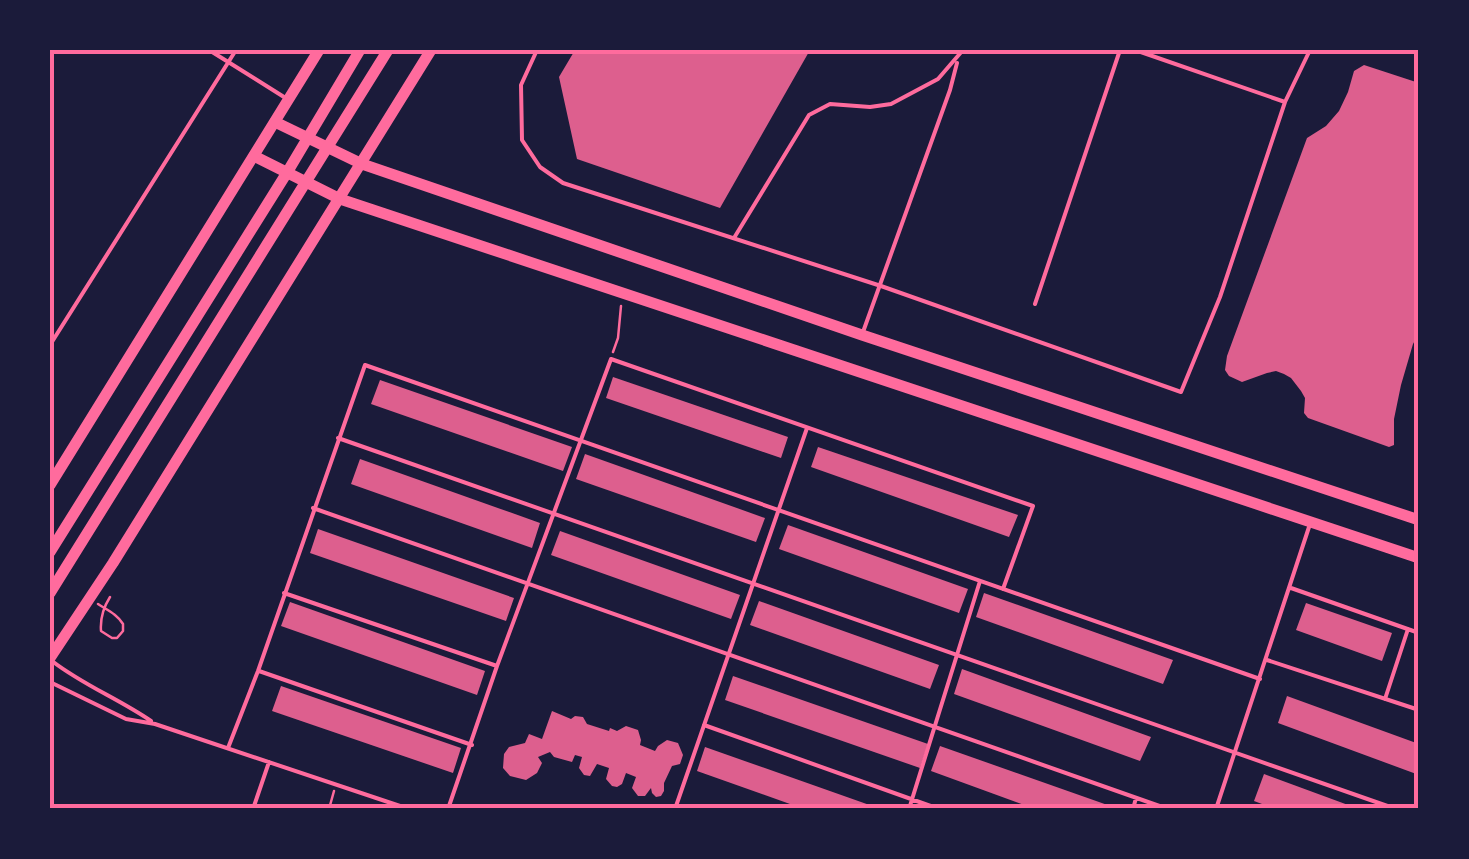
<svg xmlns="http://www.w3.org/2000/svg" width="1469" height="859" font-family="'PT Serif',serif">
	<rect width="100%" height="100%" fill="#1b1b3a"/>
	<!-- building -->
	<path fill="#dd5f8e" d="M575,50H810L720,208L577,159L559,77Z
		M1364,65L1419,83V333L1413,344L1401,385L1394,419V445L1389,447L1308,418L1304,413L1305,398L1301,391L1291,378L1284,374L1276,371L1267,373L1242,382L1229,376L1225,370L1227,356L1307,138L1326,126L1339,111L1348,92L1354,71Z
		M613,377L788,437L781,458L606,398Z
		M380,380L572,447L563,471L371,404Z
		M818,447L1018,515L1009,537L811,467Z
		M585,454L765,518L756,542L576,479Z
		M360,459L540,523L532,548L351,484Z
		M788,525L968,589L959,613L779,549Z
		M318,529L514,598L506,621L310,553Z
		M560,531L740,595L731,619L551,555Z
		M984,593L1173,660L1163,684L976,617Z
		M759,601L939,665L930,689L750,625Z
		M290,602L485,671L477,695L281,626Z
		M1306,603L1392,633L1382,661L1296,630Z
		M962,669L1151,737L1140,761L954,694Z
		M733,676L928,744L920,768L725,700Z
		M281,686L461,748L453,773L272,711Z
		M1287,696L1419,744V775L1278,723Z
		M552,711L571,719L575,716L583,717L587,724L609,731L610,728L617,731L626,726L638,730L641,740L640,745L655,751L658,746L667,740L678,743L683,755L680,764L672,766L664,783V791L661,796L656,797L652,793L651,788L645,796H638L632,788L636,777L626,773L622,784L617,787L612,786L606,779L609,768L597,764L590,776L584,775L579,768L582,757L575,755L572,762L554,757L550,752L538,757L542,763L537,773L526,780L510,776L503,768L504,754L509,747L525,743L529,734L542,739Z
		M940,746L1116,808V809H1035L931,771Z
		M705,747L878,808V809H804L697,771Z
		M1264,774L1359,809H1275L1254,801Z"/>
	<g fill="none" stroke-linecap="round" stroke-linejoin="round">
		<!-- path -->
		<path stroke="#ff6b9d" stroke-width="2.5" d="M613,352L618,338L621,306
			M98,604C107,610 117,614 123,624V631L117,638H112L101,631C100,618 103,608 110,597
			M329,809L334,791"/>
		<!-- service -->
		<path stroke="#ff6b9d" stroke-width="4" d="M209,50L284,97
			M537,50L521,85L522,140L540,167L563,183L881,286L1181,392L1220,297L1285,102L1310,50
			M1135,50L1285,102
			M734,238L809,115L830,104L870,107L891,104L938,79L963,50
			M1035,304L1120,50
			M863,332L950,90L957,63
			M50,345L236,50
			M338,438L1396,809
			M313,508L1168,809
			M1291,588L1419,633
			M284,593L497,666
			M1267,660L1419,710
			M52,661C83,685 119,699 151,721
			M259,671L472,745
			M50,682L126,719L155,724L409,809
			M1385,699L1408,629
			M704,725L939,809
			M228,748L258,671L365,365L1260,679
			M253,809L269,762
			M448,809L497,666L611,359L1033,506L1003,589
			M675,809L807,428
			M909,809L980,581
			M1133,809L1136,798
			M1216,809L1310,524"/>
		<!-- primary -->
		<path stroke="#ff6b9d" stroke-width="11" d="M275,122L362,164L862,335L1419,520
			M254,156L340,199L1419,558"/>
		<!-- trunk -->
		<path stroke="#ff6b9d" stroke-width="11" d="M50,485L319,50
			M50,552L288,171L360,50
			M50,593L388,50
			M50,658L113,563L431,50"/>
	</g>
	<!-- border -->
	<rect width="1469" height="859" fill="none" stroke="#1b1b3a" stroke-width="105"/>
	<rect x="52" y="52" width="1364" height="754" fill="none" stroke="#ff6b9d" stroke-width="4"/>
</svg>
